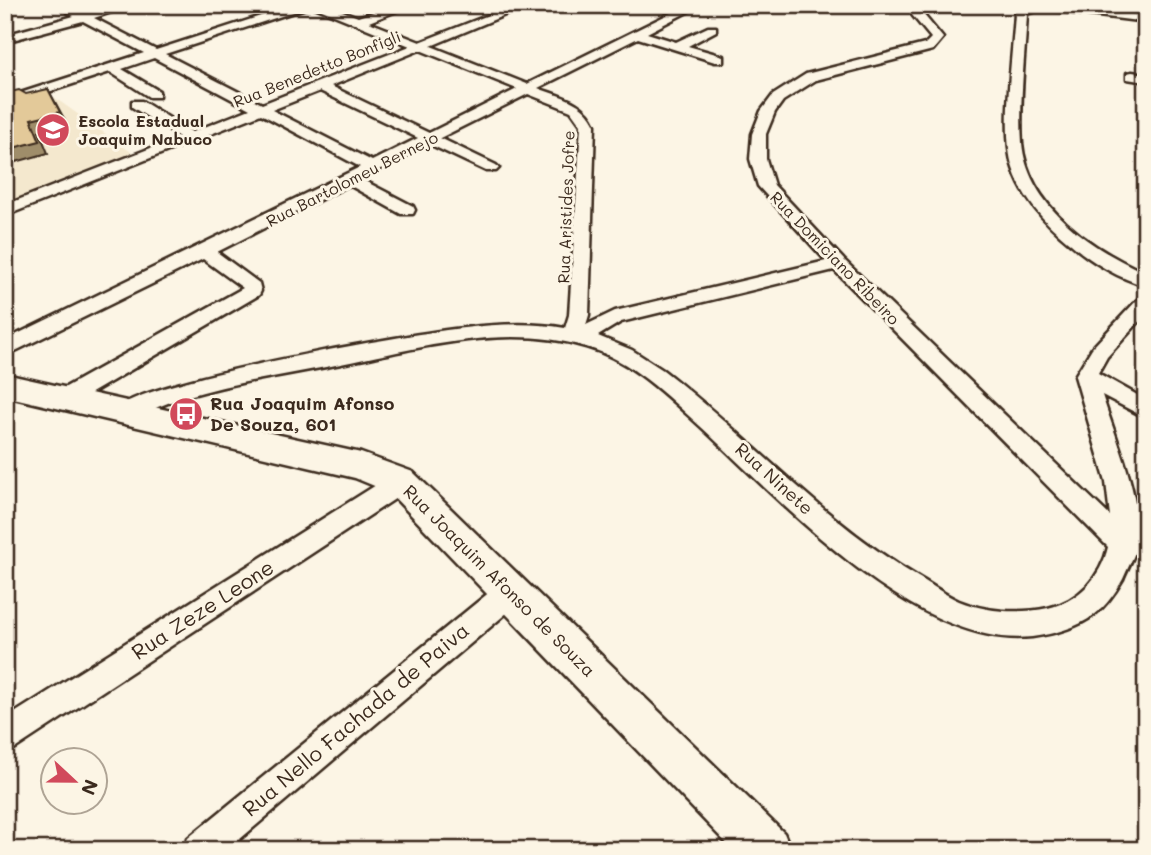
<svg xmlns="http://www.w3.org/2000/svg" width="1151" height="855" font-family="Mali,sans-serif">
	<rect width="100%" height="100%" fill="#fcf5e5"/>
	<filter id="ink" filterUnits="userSpaceOnUse"><feTurbulence type="fractalNoise" baseFrequency=".0143" numOctaves="2"/><feDisplacementMap in="SourceGraphic" scale="14" xChannelSelector="R" yChannelSelector="G"/><feConvolveMatrix kernelMatrix="1 2 1 2 8 2 1 2 1" color-interpolation-filters="sRGB"/></filter>
	<g filter="url(#ink)">
		<!-- built -->
		<path fill="#f4e8ce" d="M48,93L134,154L5,204V107Z"/>
		<g fill="none" stroke-linecap="round" stroke-linejoin="round">
			<!-- street casing -->
			<g stroke="#3b2a1e" stroke-width="5">
				<path id="street" d="M56,5H70L85,13L115,5H133L94,18L156,50L295,5H327L358,17L395,5H412L369,22L420,42L514,5H529L431,46L527,84L687,5H701L647,33L676,42L708,27H716V31L688,46L723,56V62H715L638,38L538,88C561,97 585,101 595,125L589,315L586,325L615,311L826,261L758,186L750,159L752,134L761,111L773,95L806,74L925,44L931,38L912,15L911,5H921L923,14L943,38L933,50L816,80L783,101L775,112L766,134V159L774,185L844,260L1110,516L1106,482L1075,376L1092,348L1139,298L1146,296V314L1107,357L1098,373L1146,400V418L1102,395C1115,437 1146,507 1136,549C1133,559 1127,569 1123,579C1115,593 1107,605 1094,615C1077,628 1053,634 1032,637C916,650 779,499 700,426C667,396 630,359 586,347C503,322 413,350 331,366C281,376 230,383 182,398C163,404 145,413 126,419L118,417L115,411C131,382 417,332 464,328C497,324 532,322 565,328L569,315L581,125L571,111L528,94L440,138L496,165L499,168L496,171H486L429,144L361,179L413,206L415,210L413,214H401L349,185L217,252L259,283L261,291L259,295L71,405L63,407L55,405L52,399L55,393L243,288L203,259L5,356V340L360,167L261,114L5,216V205L179,137L132,107V101H142L192,132L250,109L154,58L122,69L159,91V97H149L110,72L5,106V98L144,53L83,21L5,42V35L74,16ZM312,6L410,46L262,104L165,54ZM420,50L517,89L429,133L331,86ZM320,91L418,138L372,161L272,110ZM834,270L1108,547C1101,577 1079,601 1048,608C1020,614 986,612 959,601C945,595 932,585 918,577C823,521 750,437 663,370L632,350L598,336L621,322Z
					M1025,5H1062L1146,16V22L1042,9L1027,14C1025,54 1019,103 1022,143C1028,207 1092,249 1146,273V286C1120,279 1091,262 1071,244C1046,224 1023,200 1013,168C1001,134 1013,52 1015,13Z
					M1132,72L1146,74V82L1127,79V73Z
					M401,472L410,475L413,482L410,489L16,748L5,753V719L392,475Z
					M512,579L522,582L526,591L522,600L227,850H183L188,838L502,582Z"/>
			</g>
			<!-- secondary casing -->
			<g stroke="#3b2a1e" stroke-width="5">
				<path id="secondary" d="M5,374L361,453L413,472L784,833L791,850H733L389,492L355,478L5,396Z"/>
			</g>
			<!-- street -->
			<use href="#street" fill="#fcf5e5" fill-rule="evenodd"/>
			<!-- secondary -->
			<use href="#secondary" fill="#fcf5e5" fill-rule="evenodd"/>
		</g>
		<!-- shaded-wall -->
		<path fill="#9f8d6b" stroke="#3b2a1e" stroke-width="2" d="M5,81L13,93L5,96Z
			M48,89L67,124L39,131L48,153L5,165V150L31,119Z"/>
		<!-- building -->
		<path fill="#e3c999" stroke="#3b2a1e" stroke-width="2" d="M48,89L60,112L31,119L40,141L5,150V93L19,90L26,94Z"/>
	</g>
	<!-- icons -->
	<defs>
		<g id="school-disc" transform="scale(1.75)"><circle r="9.5" fill="#d1495b" stroke="#fcf5e5"/><path d="M0-5L7-2L0 1L-7-2ZM-4 1L0 2.5L4 1V4Q0 6-4 4Z" fill="#fff"/></g>
		<g id="bus-disc" transform="scale(1.75)"><circle r="9.5" fill="#d1495b" stroke="#fcf5e5"/><path d="M-5-6H5V4H4V6H2V4H-2V6H-4V4H-5ZM-3.5-4V0h7V-4ZM-3.5 1.2v1.5H-2V1.2ZM2 1.2v1.5H3.5V1.2Z" fill="#fff"/></g>
	</defs>
	<g fill-rule="evenodd">
		<use href="#school-disc" x="53" y="130"/>
		<use href="#bus-disc" x="186" y="414"/>
	</g>
	<g text-anchor="middle" stroke-width="6" stroke-linejoin="round" paint-order="stroke">
		<!-- far-street labels -->
		<g font-size="16" fill="#3b2a1e" stroke="#fcf5e5">
			<text transform="translate(317 69) rotate(-22)" y="6">Rua Benedetto Bonfigli</text>
			<text transform="translate(352 179) rotate(-27)" y="6">Rua Bartolomeu Bernejo</text>
			<text transform="translate(566 207) rotate(-88)" y="6">Rua Aristides Jofre</text>
			<text transform="translate(835 258) rotate(46)" y="6">Rua Domiciano Ribeiro</text>
		</g>
		<!-- far-poi labels -->
		<g font-size="16" font-weight="bold" fill="#3b2a1e" stroke="#fcf5e5" text-anchor="start">
			<text x="78" y="127">Escola Estadual<tspan x="78" dy="18">Joaquim Nabuco</tspan></text>
		</g>
		<!-- poi labels -->
		<g font-size="18" font-weight="bold" fill="#3b2a1e" stroke="#fcf5e5" text-anchor="start">
			<text x="210" y="410">Rua Joaquim Afonso<tspan x="210" dy="21">De Souza, 601</tspan></text>
		</g>
		<!-- street labels -->
		<g font-size="18" fill="#3b2a1e" stroke="#fcf5e5">
			<text transform="translate(774 479) rotate(42)" y="6">Rua Ninete</text>
			<text transform="translate(499 581) rotate(45)" y="6">Rua Joaquim Afonso de Souza</text>
		</g>
		<!-- near-street labels -->
		<g font-size="21" fill="#3b2a1e" stroke="#fcf5e5">
			<text transform="translate(203 610) rotate(-33)" y="7">Rua Zeze Leone</text>
			<text transform="translate(356 720) rotate(-40)" y="7">Rua Nello Fachada de Paiva</text>
		</g>
	</g>
	<!-- margin -->
	<rect width="1151" height="855" fill="none" stroke="#fcf5e5" stroke-width="28"/>
	<rect x="14" y="14" width="1123" height="827" fill="none" stroke="#3b2a1e" stroke-width="2.5" filter="url(#ink)"/>
	<!-- north arrow -->
	<g transform="translate(74 781) rotate(112)"><circle r="33" fill="#fcf5e5" stroke="#afa495" stroke-width="2"/>
	<path d="M0-5L12 26L0 18L-12 26Z" fill="#d1495b"/>
	<text y="-10" font-size="19" font-weight="bold" text-anchor="middle" fill="#3b2a1e">N</text>
	</g>
</svg>
